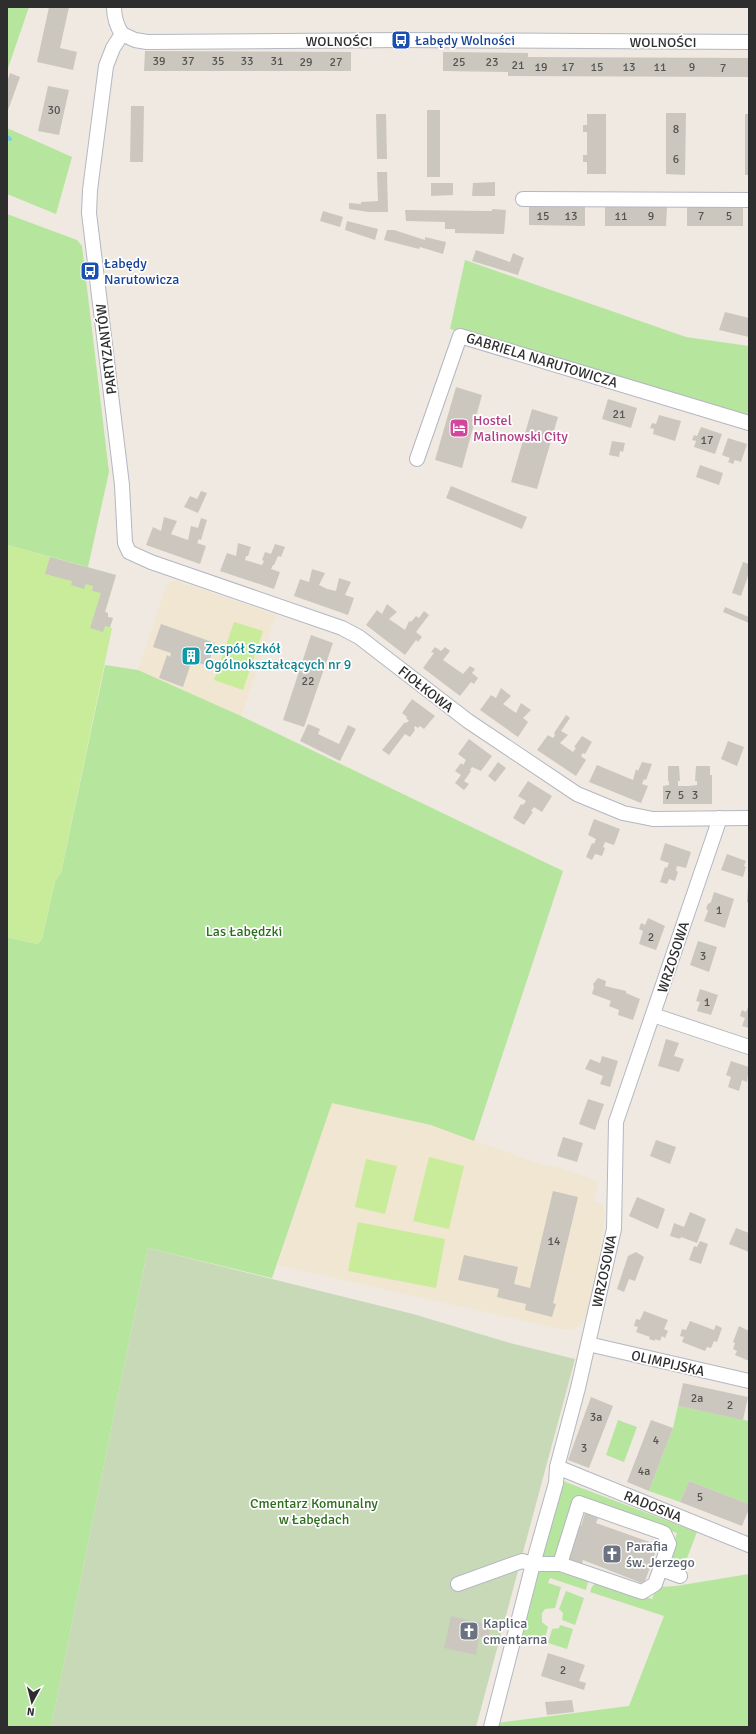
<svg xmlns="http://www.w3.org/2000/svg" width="756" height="1734" font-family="Signika,sans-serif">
	<rect width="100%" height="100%" fill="#efe9e1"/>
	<!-- education -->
	<path fill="#f0e6d1" d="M175,580L276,615L241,716L138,670L167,584Z
		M332,1102L431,1125L546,1166H554L598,1181L594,1201L602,1204L605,1212V1216L595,1280L588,1312L583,1322L572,1330L560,1329L277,1265Z"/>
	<!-- green -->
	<path fill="#b6e59e" d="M7,7H29L7,71Z
		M7,128L72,157L56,214L7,194Z
		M7,214L77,240L82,246L109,472L88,567L7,545Z
		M465,260L686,337L749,346V415L450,329Z
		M105,665L138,670L241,716L563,871L474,1141L431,1125L332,1103L272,1278L148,1248L51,1727H7V937L37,944L42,939L55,881L61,873Z
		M678,1406L749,1421V1504L689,1481L680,1502L649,1491L673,1428Z
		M618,1420L637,1427L624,1462L606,1455Z
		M563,1481L697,1532L682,1571L670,1553L677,1533L575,1496L554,1557H542Z
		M539,1568L579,1574L589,1578L586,1590L550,1578L548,1583L561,1587L555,1608L545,1609L542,1613V1622L548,1627L544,1642L521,1635Z
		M749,1574V1727H496L497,1723L629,1706L664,1616L590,1592L592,1587L597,1581L652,1599L657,1587L676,1586Z
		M566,1591L584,1598L575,1625L562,1620L563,1613L559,1609Z
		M560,1625L573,1629L567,1649L548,1643L552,1629L559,1628Z"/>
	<!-- cemetery -->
	<path fill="#c8d9b8" d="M148,1248L413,1314L510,1343L575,1359L476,1727H51Z"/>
	<!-- pitch -->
	<path fill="#c9ec9a" d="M7,545L116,575L105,612L108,613V617L113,618L110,627L112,628L61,873L55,881L42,939L37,944L7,937Z
		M234,622L263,631L243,690L214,680Z
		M429,1157L464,1166L449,1229L413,1221Z
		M366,1159L397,1166L385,1214L355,1207Z
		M358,1222L445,1239L436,1288L348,1271Z"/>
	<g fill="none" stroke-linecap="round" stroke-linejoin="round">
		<!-- stream -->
		<path stroke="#75cff0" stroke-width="4" d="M7,137L10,139"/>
	</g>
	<!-- building -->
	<path fill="#cbc7bf" d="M49,7H69L60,48L77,52L73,70L37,62Z
		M145,51L351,52V71H144Z
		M443,52L528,53V57L749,58V77L508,76V72L443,71Z
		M10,73L20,77L7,113V82Z
		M48,86L69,90L59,135L38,131Z
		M131,106H144L143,162H130Z
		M427,110H440V177H427Z
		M666,113H686L685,175L666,174Z
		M376,114H386L387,159H377Z
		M587,114H606V174H587V162H583V155H587V132H583V125H587Z
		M745,114H749V175H745Z
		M377,172H387L388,212H369L349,209V203L361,204V202L378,201Z
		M495,182V196H472L473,183Z
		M431,183H453V195L431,196Z
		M529,206H585V226L529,225Z
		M605,206L667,207L666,226H605Z
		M687,207H743V226H687Z
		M492,209L506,210L504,234L455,233V229H445V222L406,221L405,210L492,211Z
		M323,211L343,217L340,227L320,221Z
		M347,221L378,229L375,240L345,230Z
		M387,230H394L425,240V237L446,242L443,254L420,247L419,249L384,240Z
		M476,250L510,262L513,253L524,258L518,275L472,261Z
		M725,312L749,318V337L719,330Z
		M456,387L482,395L462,468L435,460Z
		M608,399L637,408L631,428L602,419Z
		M532,409L558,417L537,489L511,482Z
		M659,415L681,421L675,441L653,434L654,429L650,428L652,423L656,424Z
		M701,427L722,434L715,454L694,447L696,441L692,440L694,435L697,436Z
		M728,438L747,444L741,462L735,460L733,464L728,462L730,458L722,455Z
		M612,441L625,443L623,452L620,451L619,457L609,455Z
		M700,465L723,473L719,485L696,477Z
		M451,486L527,517L522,529L446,498Z
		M201,491L207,493L198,513L184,507L190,496L197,499Z
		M164,517L177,521L171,534L188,540L191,526L198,528L201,518L207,520L201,540L199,539L197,543L206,546L200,564L146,545L153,527L161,531Z
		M238,543L251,547L248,556H246L245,560L262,565L264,561L262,560L265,552L271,554L275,544L285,547L281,557L278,556L274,565H273L271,569L280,572L274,589L220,571L227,553L236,556Z
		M50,557L116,575L105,612L108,613V617L113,618L110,627L105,626L103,632L90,628L101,593L92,591L93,586L86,584L84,589L71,585L72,581L45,574Z
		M743,562L749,564V573L741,596L732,593Z
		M312,569L325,573L319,585L327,589L336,591L339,578L351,582L345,595L354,598L348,615L294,596L300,579L309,582Z
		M387,604L397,612L389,619L405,630L409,621L411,622L416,616L419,618L424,611L429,615L416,632L422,637L418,642L416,640L405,655L366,625L377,610L382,614Z
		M725,607L749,617V623L723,612Z
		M161,624L215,643L208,666L191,660L189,663H191L183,687L159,678L167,655L170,657L171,653L153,647Z
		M311,635L333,643L304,727L283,720Z
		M435,647L441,651L445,647L450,651L443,660L463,674L470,666L475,669L472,673L478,678L474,684L471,682L460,696L423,668L434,653L431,652Z
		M501,688L511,696L503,704L516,713L521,703L531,710L523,718L528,722L518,737L480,710L491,695L496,698Z
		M412,699L435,716L424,729L420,726L418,728L415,726L414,728L415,730L410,737L405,734L389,755L382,750L405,722L406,723L409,721L406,718L407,717L402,713Z
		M566,715L570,718L561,731L568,735L560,743L573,752L576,748L574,747L582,736L592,742L585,754L583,753L581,756L586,760L576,776L537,750L548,735L553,738L555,735L554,733Z
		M308,724L320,729L318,734L339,744L348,725L356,729L340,761L300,741Z
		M469,739L492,756L481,771L472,767L470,770L471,771L464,781L469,784L464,790L455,783L461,775L455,771L461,763L463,765L466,760L458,754Z
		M728,741L744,747L737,766L721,759Z
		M498,762L506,768L495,782L488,776Z
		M642,762L652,764L646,780L644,779L642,784L648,786L641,803L589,782L597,765L633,780L636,769L638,771Z
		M668,766H679L680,781H678V786H688L697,785V781H695L696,766H710V775H712V804H663V786L669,785V781H668Z
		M528,781L552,796L542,812L534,807L531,811L533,812L524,825L513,818L521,804L523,805L526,801L518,796Z
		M594,819L620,829L614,845L605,842L603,847L605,848L602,856L595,854L592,860L586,857L592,843L594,844L596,839L588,835Z
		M665,843L691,852L686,868L677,866L676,870L678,872L675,881L669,879L667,884L660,882L665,867L667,868L669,863L660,860Z
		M727,854L746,861L744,866L746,867L743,877L721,870Z
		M748,887L749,888V903L747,902Z
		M714,892L734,899L725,928L704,921L708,911L706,908L708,904L711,902Z
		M648,918L665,926L656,950L639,944L643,931L639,929L641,923L645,925Z
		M698,941L717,947L709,972L690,965Z
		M598,978L606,981L605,986L626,991V993L640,999L633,1020L618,1015L619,1010L609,1006L611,1001L592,994L594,987L593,984Z
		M700,989L718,995L711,1015L697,1011L700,1002L696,1001Z
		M749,1005V1028L742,1026L745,1018L740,1016L742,1010L746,1012Z
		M666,1039L679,1043L674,1056L684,1059L679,1072L658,1066Z
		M602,1056L618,1061L610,1087L600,1084L603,1076L585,1069L590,1059L600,1063Z
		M731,1061L749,1067L747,1082L742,1080L739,1091L728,1087L731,1077L726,1075Z
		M588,1099L604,1104L595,1130L579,1124Z
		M563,1137L583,1143L577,1162L557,1156Z
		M656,1140L676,1147L670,1164L650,1156Z
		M553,1191L578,1197L553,1303L556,1304L552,1317L525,1310L526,1304L497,1297L499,1289L458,1280L464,1255L518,1267L514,1284L530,1288Z
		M637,1197L665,1209L658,1229L629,1216Z
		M690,1212L706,1219L697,1243L681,1237L680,1239L670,1236L674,1223L684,1227Z
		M736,1228L749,1233V1252L729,1244Z
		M700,1241L708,1244L701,1264L689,1260L694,1246L697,1247Z
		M636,1252L644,1257L635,1281L629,1279L624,1292L617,1289L628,1256Z
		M644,1311L668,1320L664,1329L668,1331L665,1338L662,1336L660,1341L655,1339V1341L649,1339L650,1337L636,1332L638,1327L634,1326L636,1319L640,1320Z
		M690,1321L714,1330L716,1325L722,1328L717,1342L714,1341L711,1348L707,1347L705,1351L682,1342L684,1337L680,1336L682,1329L686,1330Z
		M739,1326L749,1331V1361L735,1355L737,1351L733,1349L735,1343L733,1342Z
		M683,1383L748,1397L743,1420L678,1406Z
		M591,1397L613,1406L589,1468L568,1460Z
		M651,1420L673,1428L649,1491L627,1482Z
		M689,1481L749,1504V1509L742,1526L680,1502Z
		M585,1513L598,1518L596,1523L658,1545L644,1584L583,1560L582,1564L568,1560L573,1548L570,1546L578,1525L581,1526Z
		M451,1616L491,1625L488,1639L479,1637L476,1655L444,1648Z
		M548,1653L585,1665L579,1681L586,1683L584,1690L541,1676Z
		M572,1700L574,1712L547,1715L545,1702Z"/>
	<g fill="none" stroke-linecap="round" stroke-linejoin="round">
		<!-- street casing -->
		<g stroke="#b4b7c1" stroke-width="16">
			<path id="street" d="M114,7C114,18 116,25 122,34
				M122,34L113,48L106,66L90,190L89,213L122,485L125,543L129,552L151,562L342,628L359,637L468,721L577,794L623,813L653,819L749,818
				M122,34L135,40L147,42L401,40L749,42
				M523,199L749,200
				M417,459L460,336L749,423
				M653,1015L749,1047
				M588,1344L749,1381
				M557,1467L749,1545
				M579,1503L664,1533L669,1544L655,1584L642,1592L560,1564Z
				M661,1569L680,1576
				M458,1584L522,1561L533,1564H560
				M491,1727L533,1564L556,1483L557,1467L578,1388L614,1229L616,1122L720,818"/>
		</g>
		<!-- street -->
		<use href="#street" stroke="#fff" stroke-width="14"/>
	</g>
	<!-- icons -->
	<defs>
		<g id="bus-square" transform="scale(1)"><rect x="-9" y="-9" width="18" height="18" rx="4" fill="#1a4fb4" stroke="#fff"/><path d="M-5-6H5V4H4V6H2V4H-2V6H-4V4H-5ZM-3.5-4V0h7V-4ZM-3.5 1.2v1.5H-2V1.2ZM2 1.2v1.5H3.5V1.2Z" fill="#fff"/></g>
		<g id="hotel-square" transform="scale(1)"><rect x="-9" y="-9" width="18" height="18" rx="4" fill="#d1479c" stroke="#fff"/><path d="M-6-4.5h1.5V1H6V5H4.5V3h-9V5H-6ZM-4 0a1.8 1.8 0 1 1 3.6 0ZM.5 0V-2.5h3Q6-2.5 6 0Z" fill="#fff"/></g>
		<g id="building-square" transform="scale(1)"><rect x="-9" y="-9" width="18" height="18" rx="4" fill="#0f9aa8" stroke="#fff"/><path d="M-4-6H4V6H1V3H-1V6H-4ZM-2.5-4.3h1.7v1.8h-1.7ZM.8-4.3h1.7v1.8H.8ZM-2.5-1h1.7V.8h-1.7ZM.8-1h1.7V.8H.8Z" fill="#fff"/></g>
		<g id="church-square" transform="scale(1)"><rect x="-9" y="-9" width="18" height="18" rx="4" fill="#6b7280" stroke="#fff"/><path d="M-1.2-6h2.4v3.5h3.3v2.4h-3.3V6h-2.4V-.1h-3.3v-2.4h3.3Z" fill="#fff"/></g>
	</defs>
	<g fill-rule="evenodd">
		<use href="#bus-square" x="401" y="40"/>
		<use href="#bus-square" x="90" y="271"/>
		<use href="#hotel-square" x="459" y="428"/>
		<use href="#building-square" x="191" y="656"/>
		<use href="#church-square" x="612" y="1554"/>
		<use href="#church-square" x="469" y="1631"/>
	</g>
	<g text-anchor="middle" stroke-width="3.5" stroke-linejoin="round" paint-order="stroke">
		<!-- number labels -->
		<g font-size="12" fill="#555452">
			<text x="159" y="65">39</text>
			<text x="188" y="65">37</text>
			<text x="218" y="65">35</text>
			<text x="247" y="65">33</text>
			<text x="277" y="65">31</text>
			<text x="306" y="66">29</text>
			<text x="336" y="66">27</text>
			<text x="459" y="66">25</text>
			<text x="492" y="66">23</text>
			<text x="518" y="69">21</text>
			<text x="541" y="71">19</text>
			<text x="568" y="71">17</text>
			<text x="597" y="71">15</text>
			<text x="629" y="71">13</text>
			<text x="660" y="71">11</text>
			<text x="692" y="71">9</text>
			<text x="723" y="72">7</text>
			<text x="54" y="114">30</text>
			<text x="676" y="133">8</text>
			<text x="676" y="163">6</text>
			<text x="543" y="220">15</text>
			<text x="571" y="220">13</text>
			<text x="621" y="220">11</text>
			<text x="651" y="220">9</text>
			<text x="701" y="220">7</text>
			<text x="729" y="220">5</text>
			<text x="619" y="418">21</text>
			<text x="707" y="444">17</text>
			<text x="308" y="685">22</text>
			<text x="668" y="799">7</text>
			<text x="681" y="799">5</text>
			<text x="695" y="799">3</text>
			<text x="719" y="914">1</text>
			<text x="651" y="941">2</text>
			<text x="703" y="960">3</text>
			<text x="707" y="1006">1</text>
			<text x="554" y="1245">14</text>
			<text x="697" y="1402">2a</text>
			<text x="730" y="1409">2</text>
			<text x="596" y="1421">3a</text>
			<text x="656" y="1444">4</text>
			<text x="584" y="1452">3</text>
			<text x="644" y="1475">4a</text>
			<text x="700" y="1501">5</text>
			<text x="563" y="1674">2</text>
		</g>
		<!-- transit labels -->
		<g font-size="14" fill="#164399" stroke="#fff" text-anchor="start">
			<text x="415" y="45">Łabędy Wolności</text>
			<text x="104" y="268">Łabędy<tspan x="104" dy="16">Narutowicza</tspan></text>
		</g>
		<!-- street labels -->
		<g font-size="14" fill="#2e2e2e" stroke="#fff">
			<text x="339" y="46">WOLNOŚCI</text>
			<text x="663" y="47">WOLNOŚCI</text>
			<text transform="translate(106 349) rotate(-97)" y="5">PARTYZANTÓW</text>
			<text transform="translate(542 360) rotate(17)" y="5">GABRIELA NARUTOWICZA</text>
			<text transform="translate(426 689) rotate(38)" y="5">FIOŁKOWA</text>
			<text transform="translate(673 957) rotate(-72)" y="5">WRZOSOWA</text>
			<text transform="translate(604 1271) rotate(-78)" y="5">WRZOSOWA</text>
			<text transform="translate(668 1363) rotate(13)" y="5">OLIMPIJSKA</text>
			<text transform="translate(653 1506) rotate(22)" y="5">RADOSNA</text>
		</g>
		<!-- hotel labels -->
		<g font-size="14" fill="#b23c85" stroke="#fff" text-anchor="start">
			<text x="473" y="425">Hostel<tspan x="473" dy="16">Malinowski City</tspan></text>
		</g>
		<!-- culture labels -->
		<g font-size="14" fill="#0d838f" stroke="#fff" text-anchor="start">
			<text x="205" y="653">Zespół Szkół<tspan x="205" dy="16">Ogólnokształcących nr 9</tspan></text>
		</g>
		<!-- park labels -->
		<g font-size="14" fill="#2c6e1b" stroke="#fff">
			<text x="244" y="936">Las Łabędzki</text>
			<text x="314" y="1508">Cmentarz Komunalny<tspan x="314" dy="16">w Łabędach</tspan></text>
		</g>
		<!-- worship labels -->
		<g font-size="14" fill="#5b616d" stroke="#fff" text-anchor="start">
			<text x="626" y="1551">Parafia<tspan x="626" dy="16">św. Jerzego</tspan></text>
			<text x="483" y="1628">Kaplica<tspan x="483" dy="16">cmentarna</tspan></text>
		</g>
	</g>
	<!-- border -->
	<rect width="756" height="1734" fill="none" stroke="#2e2e2e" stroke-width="16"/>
	<!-- north arrow -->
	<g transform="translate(32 1702) rotate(187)" stroke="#ffffff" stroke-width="3" paint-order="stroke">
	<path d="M0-3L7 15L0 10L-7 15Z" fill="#2e2e2e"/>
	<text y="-6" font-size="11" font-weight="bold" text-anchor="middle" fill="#2e2e2e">N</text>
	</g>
</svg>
